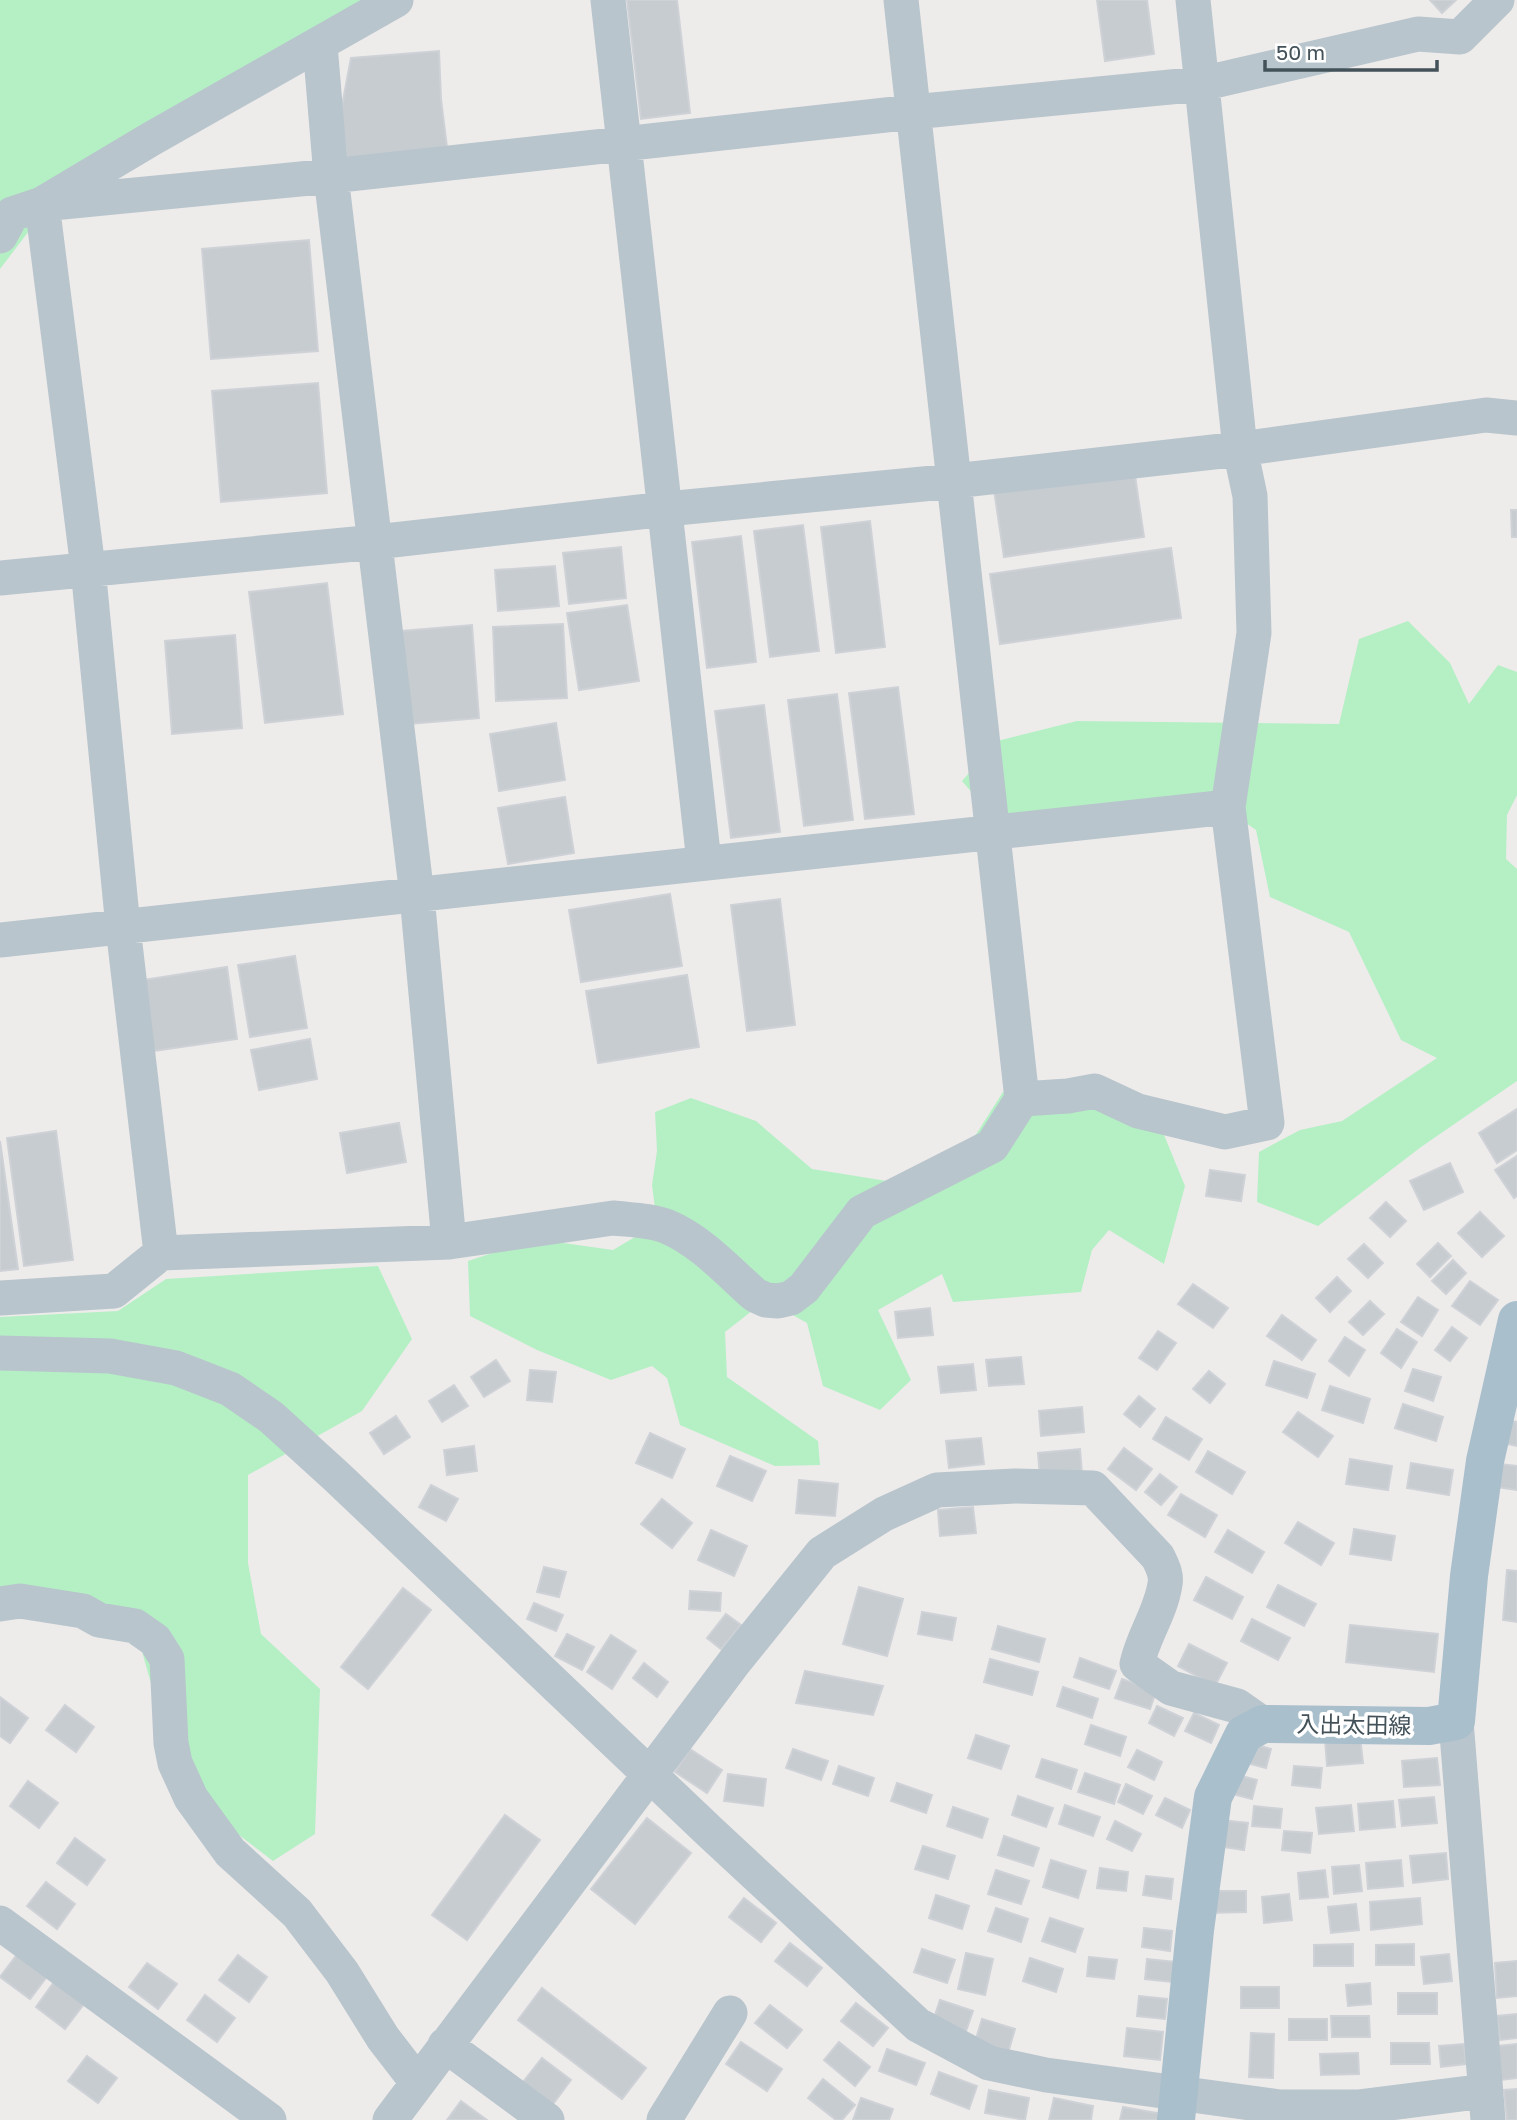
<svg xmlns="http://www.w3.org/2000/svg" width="1517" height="2120" font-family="'Golos Text','Noto Sans JP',sans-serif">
	<rect width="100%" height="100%" fill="#eeebeb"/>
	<!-- green -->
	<path fill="#b5f0c5" d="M0,0H396L55,197L0,269Z
		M1408,621L1450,663L1469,704L1498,665L1517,672V795L1507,815L1506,859L1517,869V1081L1421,1147L1318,1226L1257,1202L1259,1152L1300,1130L1342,1121L1437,1058L1401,1040L1349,932L1270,897L1256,830L1207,796L1000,825L962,781L997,741L1077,721L1339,724L1359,639Z
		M1003,1092L1054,1106L1097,1102L1162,1130L1185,1186L1164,1264L1109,1230L1092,1250L1081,1292L953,1302L942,1274L878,1310L911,1380L880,1410L823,1386L807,1323L766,1300L725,1332L727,1377L818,1441L820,1465L775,1466L680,1425L667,1378L652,1366L611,1380L537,1350L470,1316L468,1261L535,1239L613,1250L657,1224L652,1185L657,1151L655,1112L691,1098L756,1121L812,1169L887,1181L968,1147Z
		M378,1266L412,1339L362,1411L248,1475V1563L261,1634L320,1689L315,1834L273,1861L191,1798L150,1680L135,1626L0,1615V1317L118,1311L166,1279Z"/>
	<!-- building -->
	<path fill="#c7ccd1" stroke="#ced2d7" stroke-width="2" d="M627,0H677L690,113L641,119Z
		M1097,0H1147L1154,54L1105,61Z
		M1430,0H1456L1442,13Z
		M439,51L441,99L447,147L347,159L341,111L351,58Z
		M309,240L318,351L211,359L202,249Z
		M318,383L327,493L221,502L212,391Z
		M1134,469L1144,537L1004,557L994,490Z
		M1511,510H1517V537H1512Z
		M870,521L885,647L836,653L821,527Z
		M803,525L819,651L770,657L754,531Z
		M741,536L756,662L707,668L692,542Z
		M621,547L626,598L569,604L563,553Z
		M1171,548L1181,618L1000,644L990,574Z
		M555,566L559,606L498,611L495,570Z
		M327,583L343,714L265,723L249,592Z
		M627,605L639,681L579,690L567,613Z
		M563,624L567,698L496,701L493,627Z
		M472,625L479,718L409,724L402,631Z
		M235,635L242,728L172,734L165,641Z
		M898,687L914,814L865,819L849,693Z
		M837,694L853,820L804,826L788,700Z
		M764,705L780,832L731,838L715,711Z
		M556,723L565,780L499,791L490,734Z
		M565,797L574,853L508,864L498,808Z
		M670,894L682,966L581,982L569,910Z
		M780,899L795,1025L747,1031L731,905Z
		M295,956L307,1028L250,1037L238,965Z
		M227,967L237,1039L153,1051L143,980Z
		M687,975L699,1047L598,1063L586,991Z
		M310,1039L317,1079L259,1090L251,1050Z
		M1517,1109V1150L1497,1163L1479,1133Z
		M399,1123L406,1162L347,1173L340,1133Z
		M56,1131L73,1260L24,1266L7,1138Z
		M0,1141L18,1269L0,1271Z
		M1517,1156V1196L1514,1198L1495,1170Z
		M1450,1163L1463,1192L1424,1210L1410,1181Z
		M1210,1170L1245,1175L1241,1201L1206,1196Z
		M1386,1202L1406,1221L1390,1237L1370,1218Z
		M1480,1212L1504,1236L1482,1257L1458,1233Z
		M1438,1243L1451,1256L1430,1277L1417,1264Z
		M1364,1244L1383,1263L1368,1278L1348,1259Z
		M1453,1260L1466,1273L1446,1294L1432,1281Z
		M1337,1277L1351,1291L1330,1312L1316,1298Z
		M1470,1281L1498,1300L1480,1325L1452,1306Z
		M1193,1284L1228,1308L1213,1328L1178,1304Z
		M1418,1297L1438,1310L1422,1336L1401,1322Z
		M1370,1301L1384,1314L1363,1335L1349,1322Z
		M930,1308L933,1335L898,1338L895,1312Z
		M1282,1315L1316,1340L1302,1360L1267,1336Z
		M1452,1327L1467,1338L1450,1361L1435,1350Z
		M1397,1329L1417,1342L1401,1368L1381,1353Z
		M1158,1331L1176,1343L1157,1370L1139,1358Z
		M1345,1337L1365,1350L1349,1376L1329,1361Z
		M1021,1357L1024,1384L989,1386L986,1360Z
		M496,1360L510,1381L484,1397L471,1377Z
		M1274,1361L1315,1374L1307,1398L1266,1385Z
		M973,1364L976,1390L941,1393L938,1367Z
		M1413,1369L1441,1377L1433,1401L1405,1391Z
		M530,1370L556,1372L552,1402L527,1400Z
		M1209,1371L1225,1384L1210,1403L1193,1389Z
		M454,1385L468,1406L442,1422L429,1401Z
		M1330,1386L1370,1399L1363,1423L1322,1410Z
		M1139,1396L1155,1409L1140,1427L1124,1414Z
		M1403,1404L1443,1417L1436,1441L1395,1428Z
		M1082,1407L1084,1432L1041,1436L1039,1411Z
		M1298,1412L1333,1436L1318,1457L1283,1432Z
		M396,1416L410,1437L384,1454L370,1433Z
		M1166,1417L1202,1439L1189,1460L1153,1439Z
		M1507,1420L1517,1422V1446L1503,1443Z
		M650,1433L685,1449L672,1478L636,1463Z
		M981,1438L984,1464L949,1468L946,1441Z
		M474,1446L477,1471L447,1475L444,1450Z
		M1124,1448L1152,1469L1136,1490L1108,1469Z
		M1080,1449L1082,1474L1040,1478L1038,1453Z
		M1208,1451L1245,1472L1232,1494L1196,1472Z
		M730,1456L766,1471L752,1501L717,1486Z
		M1350,1459L1392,1466L1388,1490L1346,1484Z
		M1411,1463L1453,1470L1449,1495L1407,1488Z
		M1500,1464L1517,1466V1490L1496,1487Z
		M1160,1474L1177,1487L1161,1505L1145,1492Z
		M799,1480L838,1484L835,1516L796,1513Z
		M431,1485L458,1499L446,1521L419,1507Z
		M1181,1494L1217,1515L1205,1537L1168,1515Z
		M662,1499L692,1523L672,1548L641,1524Z
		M973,1507L976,1533L940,1536L938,1510Z
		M1298,1522L1334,1543L1321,1565L1285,1543Z
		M1354,1529L1395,1536L1391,1560L1350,1554Z
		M711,1530L747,1546L734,1576L698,1560Z
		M1228,1530L1264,1552L1252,1573L1215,1552Z
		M544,1567L566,1572L559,1597L537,1592Z
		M1507,1570L1517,1571V1622L1503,1620Z
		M1206,1577L1243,1597L1232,1619L1194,1600Z
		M1278,1585L1316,1604L1304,1626L1267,1607Z
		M859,1587L903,1599L887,1656L843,1644Z
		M403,1588L431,1610L368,1689L341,1667Z
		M690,1591L721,1593L720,1611L689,1609Z
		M534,1603L563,1615L556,1631L527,1619Z
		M922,1612L956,1618L952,1640L918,1634Z
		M726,1614L741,1625L721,1649L707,1638Z
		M1252,1619L1290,1638L1278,1660L1241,1641Z
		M1350,1625L1438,1634L1434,1672L1346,1662Z
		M998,1626L1045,1639L1039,1662L992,1649Z
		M567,1634L594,1647L582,1670L555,1656Z
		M611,1635L636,1651L612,1689L587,1672Z
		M1189,1644L1227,1663L1215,1686L1178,1666Z
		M1080,1658L1116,1671L1109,1689L1074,1677Z
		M990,1659L1038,1672L1032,1695L984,1682Z
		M644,1663L668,1682L657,1697L633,1678Z
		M805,1671L883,1686L873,1715L796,1703Z
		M1122,1679L1156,1691L1150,1709L1115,1698Z
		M1063,1687L1098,1699L1092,1718L1057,1706Z
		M0,1697L28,1718L10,1743L0,1736Z
		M65,1705L94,1727L76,1752L46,1730Z
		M1157,1706L1183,1718L1174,1736L1149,1723Z
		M1194,1713L1219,1725L1211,1743L1185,1731Z
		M1091,1725L1126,1737L1120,1756L1085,1744Z
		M976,1735L1009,1746L1001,1769L968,1758Z
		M1360,1736L1363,1763L1327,1766L1325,1739Z
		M1244,1741L1271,1749L1266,1768L1239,1761Z
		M690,1749L722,1770L707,1793L675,1772Z
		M793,1749L828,1761L821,1780L786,1768Z
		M1137,1750L1162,1762L1154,1780L1128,1767Z
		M1437,1758L1440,1785L1404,1787L1402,1761Z
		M1042,1759L1077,1770L1071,1789L1036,1777Z
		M839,1766L874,1778L868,1796L833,1784Z
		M1294,1766L1322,1768L1320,1788L1292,1785Z
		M1085,1773L1120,1785L1114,1804L1078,1792Z
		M1230,1773L1257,1780L1252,1799L1225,1792Z
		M728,1774L766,1779L763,1806L724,1801Z
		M28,1781L58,1803L39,1828L10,1806Z
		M897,1783L932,1795L926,1813L891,1801Z
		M1126,1784L1152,1796L1143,1814L1118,1802Z
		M1018,1796L1053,1808L1046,1827L1012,1815Z
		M1434,1797L1437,1823L1402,1826L1399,1800Z
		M1165,1798L1190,1810L1182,1828L1156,1815Z
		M1393,1801L1395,1827L1360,1830L1358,1804Z
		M1065,1805L1100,1817L1093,1836L1059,1824Z
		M1351,1805L1354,1831L1319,1834L1316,1808Z
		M1254,1806L1282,1809L1280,1828L1252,1826Z
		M953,1807L988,1819L982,1838L947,1826Z
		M505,1815L540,1840L467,1940L432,1915Z
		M647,1818L691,1853L635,1924L591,1889Z
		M1221,1820L1248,1823L1244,1850L1217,1846Z
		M1115,1821L1141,1834L1132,1851L1107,1839Z
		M1284,1831L1312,1833L1310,1853L1282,1850Z
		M1004,1836L1039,1848L1033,1866L998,1855Z
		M75,1838L105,1860L87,1885L57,1863Z
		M923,1846L955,1856L948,1879L915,1869Z
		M1446,1853L1448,1879L1413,1883L1410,1856Z
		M1051,1860L1086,1871L1078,1898L1043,1887Z
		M1401,1860L1403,1886L1368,1889L1366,1863Z
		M1359,1865L1362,1891L1334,1894L1332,1867Z
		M1100,1868L1128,1872L1126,1891L1097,1888Z
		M996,1870L1029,1881L1021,1904L988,1894Z
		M1325,1870L1328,1897L1300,1899L1298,1873Z
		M1146,1876L1173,1879L1171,1899L1143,1895Z
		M46,1882L75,1904L57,1929L27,1906Z
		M1208,1891H1246V1912L1208,1913Z
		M1289,1894L1292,1920L1264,1923L1262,1897Z
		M936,1895L969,1906L962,1929L929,1918Z
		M744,1898L776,1923L761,1942L729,1917Z
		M1420,1898L1422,1924L1371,1930L1370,1902Z
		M1356,1904L1359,1930L1331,1933L1328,1907Z
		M996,1908L1028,1919L1021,1942L988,1931Z
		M1050,1918L1083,1929L1075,1952L1042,1941Z
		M1144,1928L1172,1931L1170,1951L1142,1947Z
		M790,1943L822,1968L807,1986L775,1961Z
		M1353,1944V1966H1314V1945Z
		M1414,1944V1965H1376V1945Z
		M922,1949L955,1960L947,1983L914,1972Z
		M19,1952L49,1974L30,1999L0,1977Z
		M966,1953L993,1959L985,1995L958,1989Z
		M1449,1954L1452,1981L1424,1984L1421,1957Z
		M238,1955L267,1977L249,2002L219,1980Z
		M1089,1957L1117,1960L1114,1979L1087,1976Z
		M1030,1958L1063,1969L1056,1992L1023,1981Z
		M1147,1959L1175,1962L1172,1982L1145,1979Z
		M1517,1961V1996L1497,1998L1495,1963Z
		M147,1963L177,1984L158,2009L129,1987Z
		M54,1982L84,2004L65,2029L36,2007Z
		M1370,1983L1371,2004L1348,2006L1346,1985Z
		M1241,1987H1279V2008H1241Z
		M542,1988L646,2068L622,2099L518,2020Z
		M1398,1993H1437V2014H1398Z
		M205,1995L235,2018L217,2042L187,2020Z
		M1139,1996L1167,1999L1165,2019L1137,2016Z
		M940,2000L973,2011L965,2034L932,2024Z
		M856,2003L888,2028L873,2046L841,2021Z
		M770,2005L802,2030L787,2048L755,2023Z
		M1517,2014V2038L1500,2040L1497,2016Z
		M1331,2016H1369L1370,2037H1332Z
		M982,2019L1015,2029L1008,2053L975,2042Z
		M1289,2019H1327V2040H1289Z
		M1127,2028L1163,2032L1160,2060L1124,2056Z
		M1251,2033L1274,2034L1273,2078L1249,2077Z
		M741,2042L782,2069L767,2091L726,2064Z
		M839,2042L870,2067L855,2086L824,2060Z
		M1391,2043H1429L1430,2064H1391Z
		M1464,2044L1466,2064L1441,2067L1439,2046Z
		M1517,2044V2078L1501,2080L1498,2046Z
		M887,2049L925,2063L916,2085L879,2071Z
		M1358,2053L1359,2074L1321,2075L1320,2054Z
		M87,2056L117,2078L98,2103L68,2081Z
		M542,2058L571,2080L553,2104L523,2082Z
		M939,2072L977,2086L969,2109L931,2094Z
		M823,2079L855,2105L842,2120H836L808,2098Z
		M1517,2089V2120H1507L1504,2090Z
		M989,2090L1029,2098L1025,2120L985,2113Z
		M861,2098L893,2109L889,2120H853Z
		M1054,2098L1093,2106L1091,2120H1049Z
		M461,2101L487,2120H447Z
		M1123,2107L1163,2114L1162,2120H1120Z"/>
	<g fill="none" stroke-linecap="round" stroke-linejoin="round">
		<!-- minor -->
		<path stroke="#b8c5cc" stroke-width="35" d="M608,0L704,862
			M320,45L331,176L417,896L449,1242
			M42,204L331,176L913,112L1201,84L1418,34L1460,37L1497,0
			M42,204L88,568L123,927L161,1253
			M0,236L12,214L42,204L151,139L396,0
			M0,578L376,542L666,509L954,481L1240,449L1486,415L1517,418
			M0,940C409,895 819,851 1228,807
			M1022,1099L1068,1096L1095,1091L1138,1111L1225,1132L1267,1123L1228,807L1254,633L1250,496L1240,449L1193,0
			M0,1298L114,1291L161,1253L449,1242L613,1218C631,1220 651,1220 668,1227C701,1241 729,1272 755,1295L766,1300L778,1301L791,1298L804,1288L862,1212L992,1146L1022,1099L901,0
			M0,1353L110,1356L176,1368L230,1389L271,1417L337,1477L710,1832L918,2025L989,2063L1046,2075L1280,2107H1358L1485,2091
			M0,1604L20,1601L83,1611L99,1620L135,1626L155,1640L167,1659L171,1743L175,1763L191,1798L230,1852L297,1913L342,1972L383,2038L417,2082
			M1456,1721L1488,2120
			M0,1923L269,2120
			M445,2045L547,2120
			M390,2120L735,1661L822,1553L884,1514L937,1490L1015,1486L1093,1488L1158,1557C1162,1566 1167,1574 1165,1584C1161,1612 1143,1636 1137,1664L1171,1688L1237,1706L1263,1724
			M664,2120L730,2013"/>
		<!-- major -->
		<path stroke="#a9bfcc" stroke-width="38" d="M1176,2120L1195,1930L1213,1797L1244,1734L1263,1724L1429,1726L1456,1721L1469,1576L1485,1461L1517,1320"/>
	</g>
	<g text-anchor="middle" stroke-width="7" stroke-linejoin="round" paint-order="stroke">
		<!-- street labels -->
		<g font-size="23" fill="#435159" stroke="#fff">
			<text transform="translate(1354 1725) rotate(1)" y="8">入出太田線</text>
		</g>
	</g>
	<!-- scale -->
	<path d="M1265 60v10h172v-10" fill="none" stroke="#435159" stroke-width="3.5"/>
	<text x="1276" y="60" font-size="21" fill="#435159" stroke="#ffffff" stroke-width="5" paint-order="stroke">50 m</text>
</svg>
